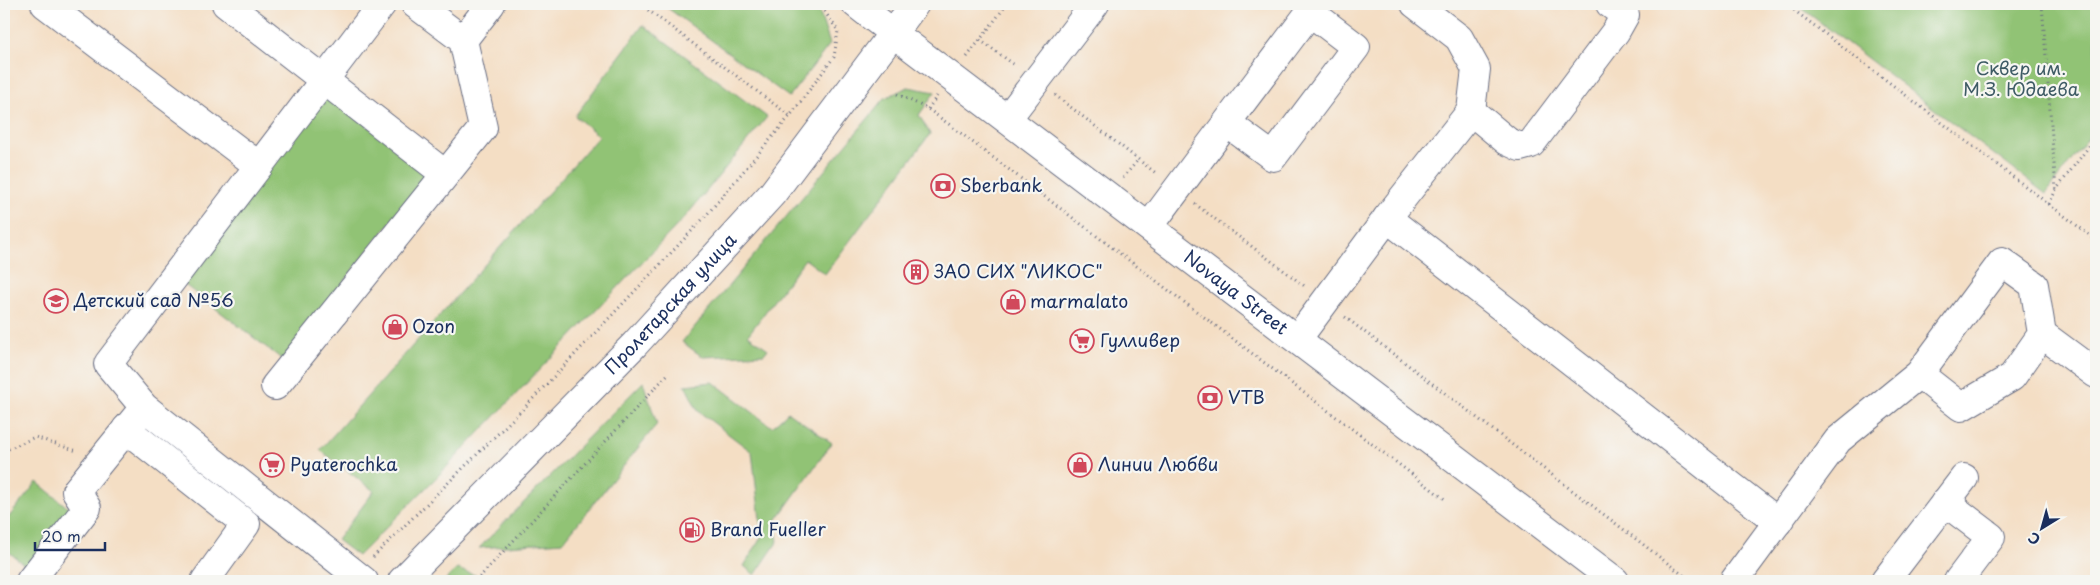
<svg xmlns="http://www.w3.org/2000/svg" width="2100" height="585" font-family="'Playpen Sans',sans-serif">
	<rect width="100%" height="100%" fill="#f6f6f2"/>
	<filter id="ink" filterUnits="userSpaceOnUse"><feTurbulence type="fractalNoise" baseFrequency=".02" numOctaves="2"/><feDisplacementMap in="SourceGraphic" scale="10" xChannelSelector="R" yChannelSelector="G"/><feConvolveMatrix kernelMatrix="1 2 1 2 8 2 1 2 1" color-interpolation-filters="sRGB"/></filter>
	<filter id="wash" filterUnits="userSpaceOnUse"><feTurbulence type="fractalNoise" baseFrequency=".0096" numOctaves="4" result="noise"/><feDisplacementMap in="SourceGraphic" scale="20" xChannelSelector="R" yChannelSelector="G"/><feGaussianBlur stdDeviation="1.12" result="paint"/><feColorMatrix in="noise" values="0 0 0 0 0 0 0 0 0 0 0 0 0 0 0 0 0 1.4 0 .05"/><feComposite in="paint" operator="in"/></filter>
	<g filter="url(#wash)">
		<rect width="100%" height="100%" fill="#f4dec4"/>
		<!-- green -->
		<path fill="#91c374" stroke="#567969" d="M662,4H808L820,14L830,44L789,97Z
			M1796,4H2096V128L2046,194Z
			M643,25L767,117L687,215L437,477L358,556L337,540L374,491L320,450L599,136L575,116Z
			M908,87L935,92L919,115L930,134L825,274L805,259L748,335L768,349L764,354L703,357L682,342L885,98Z
			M327,94L429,173L283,360L181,282Z
			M643,382L657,424L563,542L479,548Z
			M713,382L772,427L788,412L832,443L777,519L775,525L778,541L755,575L744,566L762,536L752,452L698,411L685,385Z
			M37,482L72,511L26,566L4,548V523Z
			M457,569L487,579L491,581H444Z"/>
	</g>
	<g filter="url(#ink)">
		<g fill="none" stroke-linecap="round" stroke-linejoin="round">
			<!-- minor casing -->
			<g stroke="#676c82" stroke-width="30">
				<g id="minor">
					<path d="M45,4L259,166"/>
					<path d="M226,4L445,174"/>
					<path d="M1415,4L1459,38L1476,69L1471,111"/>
					<path id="s1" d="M893,33L1615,581"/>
					<path d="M463,40L491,4"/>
					<path d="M1007,119L1095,4"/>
					<path d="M1387,218L1778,522"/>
					<path d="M1149,227C1202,155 1256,84 1310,12L1356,47L1273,157L1227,123"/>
					<path d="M2042,334L2096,374"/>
					<path d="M1298,338L1387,218L1471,111L1507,141L1520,147L1531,144L1616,31L1625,15L1610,4"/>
					<path d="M275,386L483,128L463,40L415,4"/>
					<path d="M126,429L246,524L205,581"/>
					<path d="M1945,502L1991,537L1958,581"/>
					<path d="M30,581L87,508L76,491L137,416"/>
					<path d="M364,581L144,407L108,364L382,4"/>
					<path d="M1734,581L1838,440L1919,374L2002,262L2034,285L2042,334L2012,377L1961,407L1919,374"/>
					<path d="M1885,581L1964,478"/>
				</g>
			</g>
			<!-- major casing -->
			<g stroke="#676c82" stroke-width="30">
				<g id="major">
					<path d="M856,4L893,33"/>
					<path id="s2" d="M402,581L635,344L772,194L915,4"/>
				</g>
			</g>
			<!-- path -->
			<path stroke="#676c82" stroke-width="3" stroke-dasharray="1 4" stroke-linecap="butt" d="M640,4L790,116
				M1786,4L2096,240
				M2042,4L2056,190
				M980,40L1016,66
				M967,57L1007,4
				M897,94L928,109L950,125L1446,500
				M1055,95L1157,174
				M928,109L937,96
				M1123,178L1138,160
				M1195,204L1306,287
				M2049,204L2056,190L2096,137
				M1345,317L1691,581
				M4,451L35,437L77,451
				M373,557L525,407L704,218L790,116L834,57L838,31L823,9L817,4
				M476,581L668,374"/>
			<!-- minor -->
			<use href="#minor" stroke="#fff" stroke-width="28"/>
			<!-- major -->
			<use href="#major" stroke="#fff" stroke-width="28"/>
		</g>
	</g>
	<!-- icons -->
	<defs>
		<g id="bank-ring" transform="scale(1.25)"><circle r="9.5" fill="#f6f6f2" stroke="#d1495b" stroke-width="1.5"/><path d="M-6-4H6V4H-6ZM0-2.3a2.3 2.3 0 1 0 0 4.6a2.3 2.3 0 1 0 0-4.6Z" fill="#d1495b"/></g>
		<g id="building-ring" transform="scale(1.25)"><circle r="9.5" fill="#f6f6f2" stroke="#d1495b" stroke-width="1.5"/><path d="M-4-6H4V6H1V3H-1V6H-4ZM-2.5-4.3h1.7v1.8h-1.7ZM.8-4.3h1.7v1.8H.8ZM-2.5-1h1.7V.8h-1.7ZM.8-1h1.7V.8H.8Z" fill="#d1495b"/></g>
		<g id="school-ring" transform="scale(1.25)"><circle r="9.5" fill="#f6f6f2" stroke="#d1495b" stroke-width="1.5"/><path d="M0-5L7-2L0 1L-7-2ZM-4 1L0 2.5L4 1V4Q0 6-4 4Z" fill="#d1495b"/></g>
		<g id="shop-ring" transform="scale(1.25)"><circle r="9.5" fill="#f6f6f2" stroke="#d1495b" stroke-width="1.5"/><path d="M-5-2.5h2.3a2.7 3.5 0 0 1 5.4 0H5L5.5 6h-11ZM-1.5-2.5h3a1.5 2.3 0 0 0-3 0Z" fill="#d1495b"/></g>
		<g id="supermarket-ring" transform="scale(1.25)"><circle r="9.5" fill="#f6f6f2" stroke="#d1495b" stroke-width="1.5"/><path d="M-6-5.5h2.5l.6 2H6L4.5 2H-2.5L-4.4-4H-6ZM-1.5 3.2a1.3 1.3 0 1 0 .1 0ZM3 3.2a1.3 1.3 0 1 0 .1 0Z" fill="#d1495b"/></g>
		<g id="fuel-ring" transform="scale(1.25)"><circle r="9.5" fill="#f6f6f2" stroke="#d1495b" stroke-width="1.5"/><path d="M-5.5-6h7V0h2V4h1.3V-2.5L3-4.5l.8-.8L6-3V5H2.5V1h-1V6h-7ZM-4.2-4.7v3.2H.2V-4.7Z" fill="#d1495b"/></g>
	</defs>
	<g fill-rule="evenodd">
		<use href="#bank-ring" x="943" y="186"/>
		<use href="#building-ring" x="916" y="272"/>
		<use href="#school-ring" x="56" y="301"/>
		<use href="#shop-ring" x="1013" y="302"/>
		<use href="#shop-ring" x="395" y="327"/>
		<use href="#supermarket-ring" x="1082" y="341"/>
		<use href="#bank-ring" x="1210" y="398"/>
		<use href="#supermarket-ring" x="272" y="465"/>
		<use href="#shop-ring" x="1080" y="465"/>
		<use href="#fuel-ring" x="692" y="530"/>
	</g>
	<g text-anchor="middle" stroke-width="4.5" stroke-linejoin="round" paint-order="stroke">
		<!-- park labels -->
		<g font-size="18" fill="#3e5b65" stroke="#f6f6f2">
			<text x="2021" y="75">Сквер им.<tspan x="2021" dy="21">М.З. Юдаева</tspan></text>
		</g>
		<!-- poi labels -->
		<g font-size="18" fill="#1b2f5e" stroke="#f6f6f2" text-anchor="start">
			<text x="960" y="192">Sberbank</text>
			<text x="934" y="278">ЗАО СИХ "ЛИКОС"</text>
			<text x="74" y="307">Детский сад №56</text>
			<text x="1030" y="308">marmalato</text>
			<text x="412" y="333">Ozon</text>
			<text x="1100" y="347">Гулливер</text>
			<text x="1228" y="404">VTB</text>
			<text x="290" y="471">Pyaterochka</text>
			<text x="1098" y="471">Линии Любви</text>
			<text x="710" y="536">Brand Fueller</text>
		</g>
		<!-- street labels -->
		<g font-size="18" fill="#1b2f5e" stroke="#f6f6f2">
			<text dy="6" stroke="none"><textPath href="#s1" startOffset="430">Novaya Street</textPath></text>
			<text dy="6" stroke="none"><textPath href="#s2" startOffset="386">Пролетарская улица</textPath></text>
		</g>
	</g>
	<!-- margin -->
	<rect width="2100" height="585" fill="none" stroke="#f6f6f2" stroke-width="20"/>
	<!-- north arrow -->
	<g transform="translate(2042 528) rotate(217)" stroke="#f6f6f2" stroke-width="4" paint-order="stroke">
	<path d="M0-4L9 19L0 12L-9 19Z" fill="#1b2f5e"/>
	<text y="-8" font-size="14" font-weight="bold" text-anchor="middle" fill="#1b2f5e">С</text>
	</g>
	<!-- scale -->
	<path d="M35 542v8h70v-8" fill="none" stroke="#1b2f5e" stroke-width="2.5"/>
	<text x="42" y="542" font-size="15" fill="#1b2f5e" stroke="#f6f6f2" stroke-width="4" paint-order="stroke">20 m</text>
</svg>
